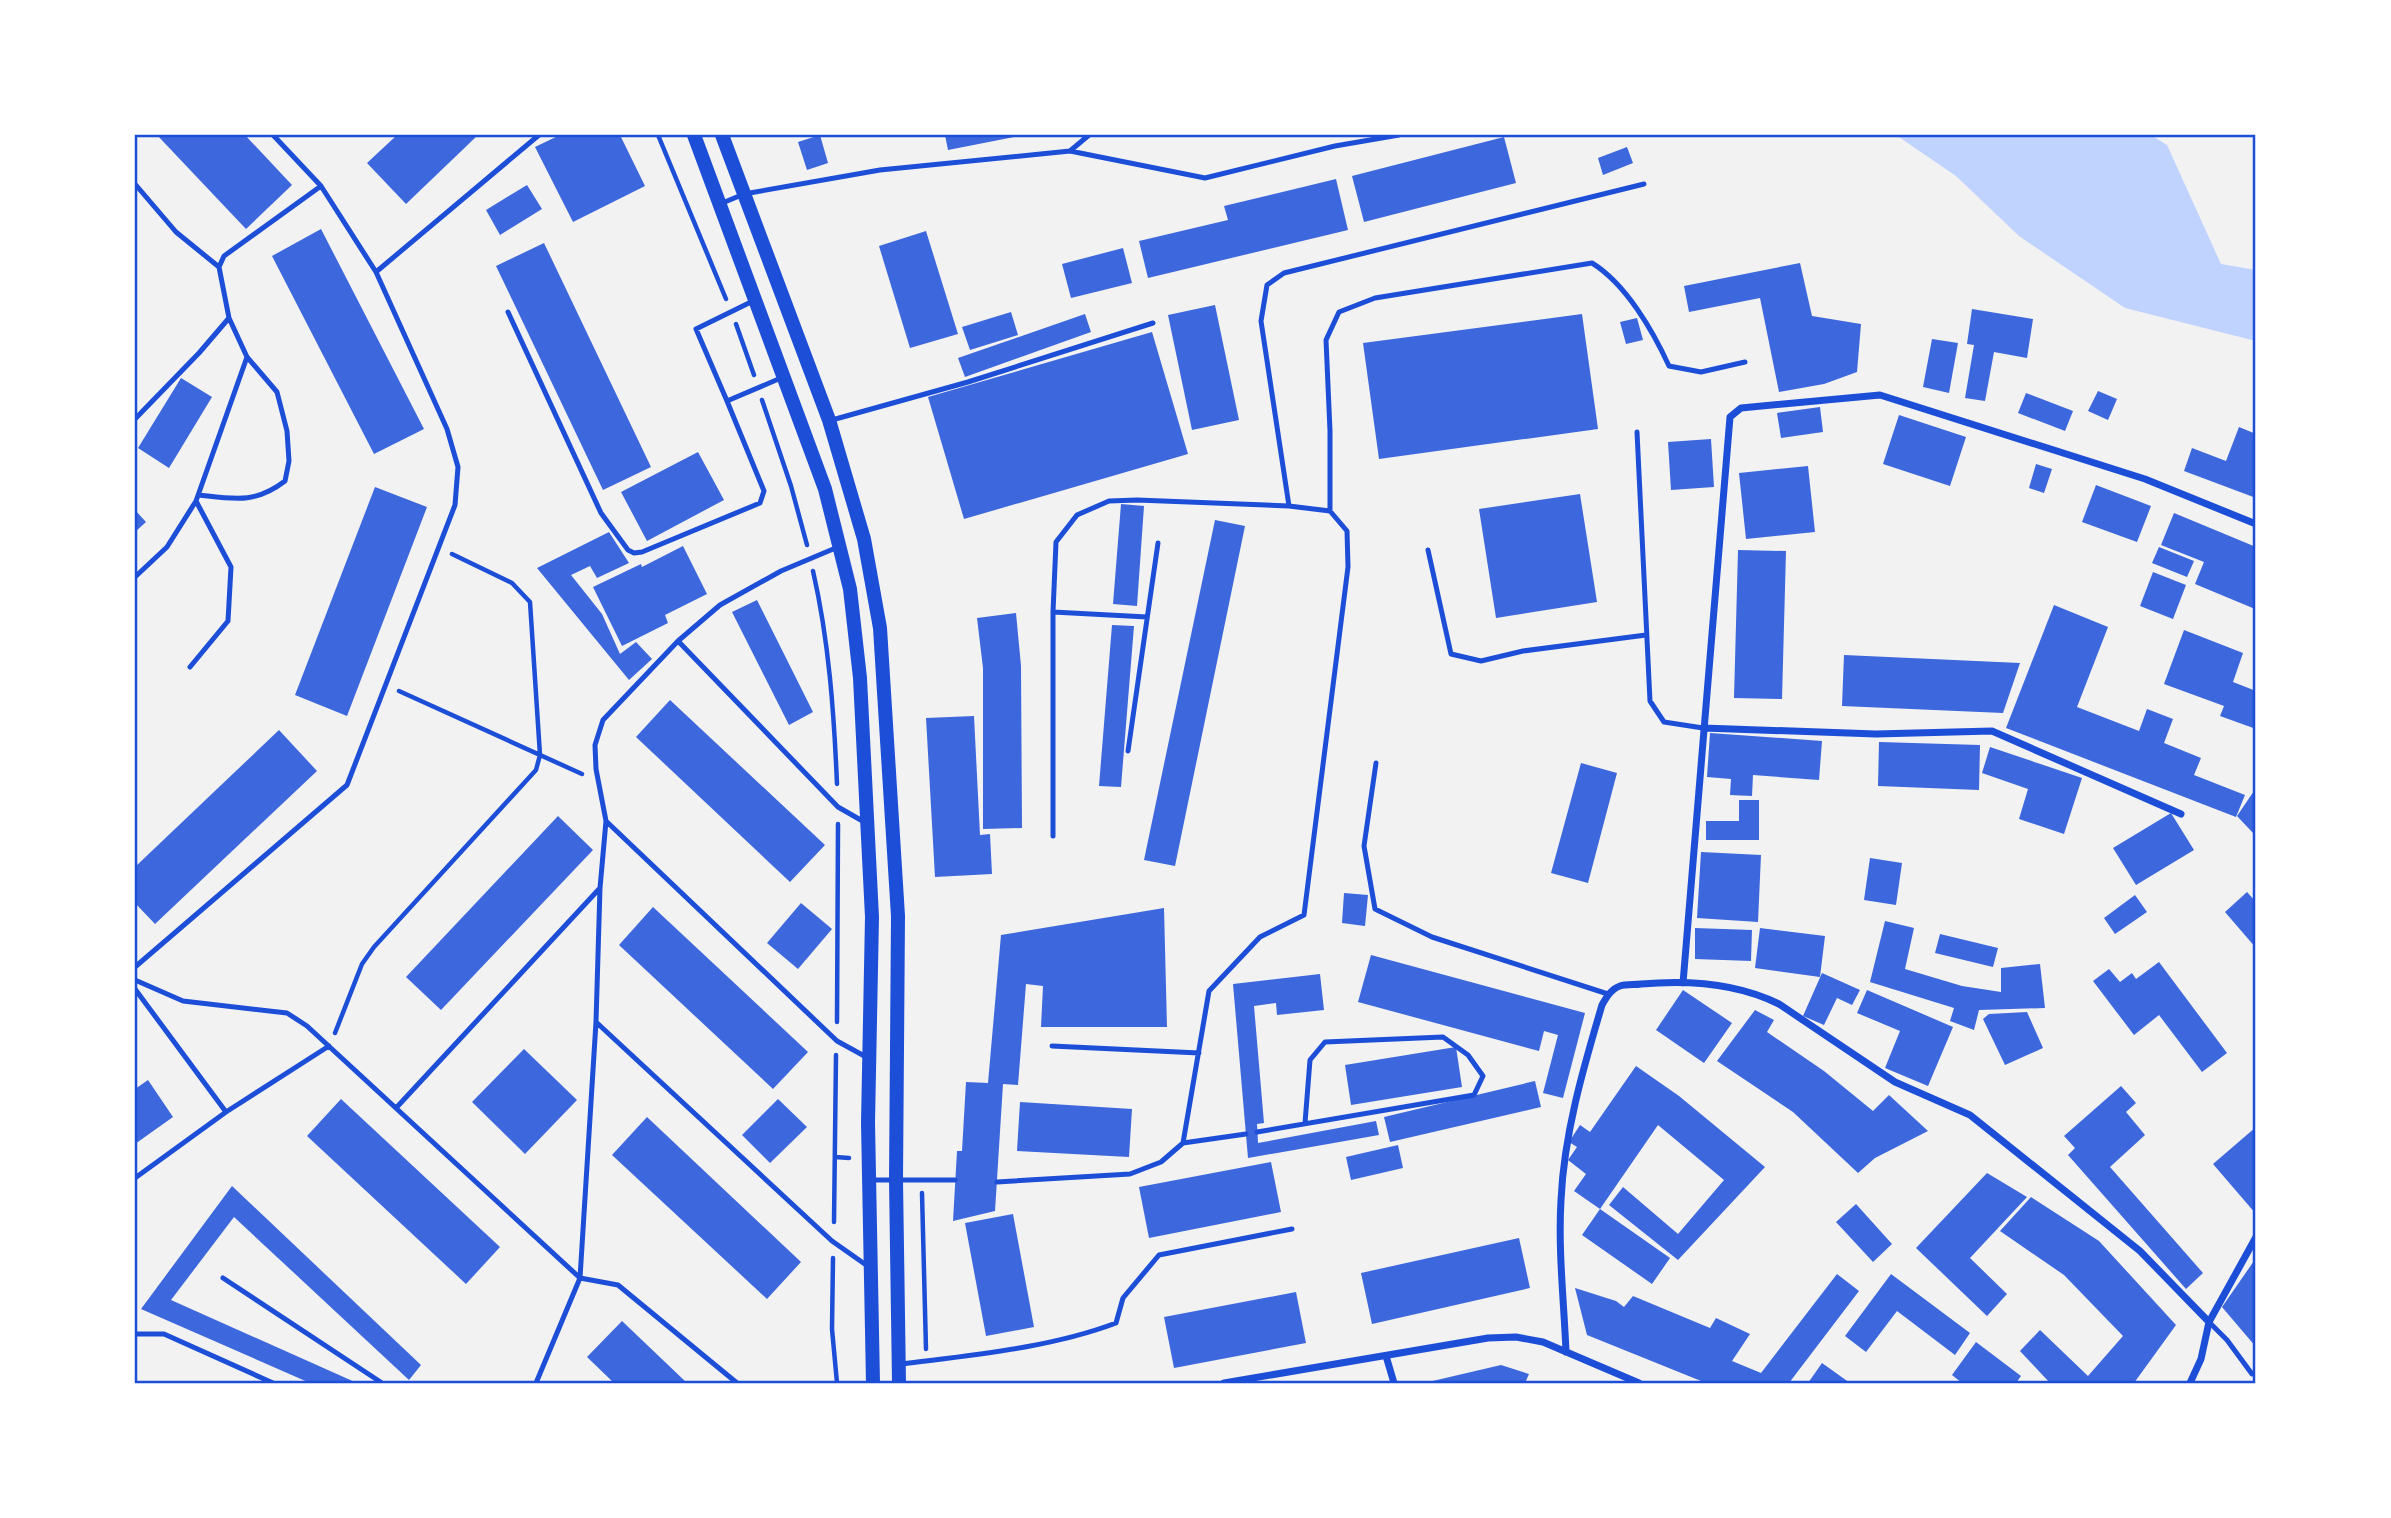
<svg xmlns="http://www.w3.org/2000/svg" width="2391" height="1518" font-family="Rubik,sans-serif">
	<rect width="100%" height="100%" fill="#f2f2f2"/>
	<!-- water -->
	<path fill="#bfd3fe" d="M1896,135H2151L2167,145L2221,264L2256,270V341L2125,308L2019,236L1956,176Z"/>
	<!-- building -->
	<path fill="#3d67dc" d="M157,135H245L292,185L246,229Z
		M397,135H478L406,204L367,163Z
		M560,135H620L645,186L573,222L535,147Z
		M820,135L828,163L807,170L798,142Z
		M945,135H1019V136L948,150Z
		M1504,137L1516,183L1364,222L1352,176Z
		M1627,147L1633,163L1603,175L1598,158Z
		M1336,179L1348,230L1148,278L1139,241L1228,220L1224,206Z
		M527,185L542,209L500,235L486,210Z
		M321,229L424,429L374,454L272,256Z
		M926,231L958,334L910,348L879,246Z
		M544,243L651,467L603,490L496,266Z
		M1123,248L1132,283L1071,298L1062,264Z
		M1800,263L1812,316L1861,324L1857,372L1824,384L1779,392L1760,298L1689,312L1684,286Z
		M1215,305L1239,420L1192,430L1168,315Z
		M1972,309L2033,319L2027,358L1994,352L1985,401L1965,398L1974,345L1967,344Z
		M1011,312L1018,335L970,350L962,327Z
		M1085,314L1091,332L965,377L958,358Z
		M1582,314L1598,429L1379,459L1363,343Z
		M1637,318L1643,340L1626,344L1620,322Z
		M1152,332L1188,454L964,519L928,397Z
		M1932,339L1958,343L1949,393L1923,387Z
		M181,378L212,397L169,468L138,448Z
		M2098,391L2117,399L2108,420L2088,411Z
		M2026,393L2073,411L2065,431L2018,413Z
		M1820,407L1823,432L1781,438L1777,413Z
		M1899,415L1966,437L1950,486L1883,464Z
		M2239,427L2256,434V498L2184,471L2192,448L2226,461Z
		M1711,439L1714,487L1671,490L1668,442Z
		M698,452L724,500L647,541L621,492Z
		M2036,464L2052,469L2044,493L2029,488Z
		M1808,466L1815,532L1746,539L1739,473Z
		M2096,485L2151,506L2137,542L2082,522Z
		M375,487L427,507L347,716L295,695Z
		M1580,494L1597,602L1496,618L1479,509Z
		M1121,504L1144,506L1137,606L1113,604Z
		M135,510L146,522L135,532Z
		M2174,513L2256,547L2255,609L2195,584L2204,562L2161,545Z
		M1215,520L1245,526L1175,866L1144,860Z
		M609,532L629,563L597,578L590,566L571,575L602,614L620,654L636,642L652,659L629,680L537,568Z
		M683,546L707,594L665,615L668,623L622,646L593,587L641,564L642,567Z
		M2159,547L2194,561L2187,577L2152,563Z
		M1738,550L1786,551L1782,699L1734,698Z
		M2153,572L2186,585L2173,619L2140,606Z
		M757,600L813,712L789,725L732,612Z
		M2054,605L2108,627L2077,707L2139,731L2147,709L2173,719L2164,743L2201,758L2194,775L2245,795L2236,817L2006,728Z
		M1016,613L1021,666L1022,828L983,829V668L977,618Z
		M1112,625L1134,626L1121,787L1099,786Z
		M2184,630L2243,653L2233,682L2256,691V729L2220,716L2224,706L2164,684Z
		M1844,655L2020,663L2003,713L1842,706Z
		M670,700L825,845L790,882L636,737Z
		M974,716L980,835L990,834L992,874L935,877L926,718Z
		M279,730L317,771L155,924L135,903V867Z
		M1710,733L1822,741L1819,780L1753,775L1752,796L1730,795L1731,779L1707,777Z
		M1879,742L1980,745L1979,790L1878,786Z
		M1990,747L2082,778L2064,834L2019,819L2028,789L1982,773Z
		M1581,763L1617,773L1588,883L1551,873Z
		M2256,788V830L2253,833L2237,816Z
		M1739,800H1759V840H1706V821H1739Z
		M2171,813L2194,850L2136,885L2113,848Z
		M558,816L593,850L441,1010L406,977Z
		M1701,852L1761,855L1758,922L1697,918Z
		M1870,858L1902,863L1896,905L1864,900Z
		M2247,892L2256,902V948L2225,912Z
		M1344,893L1368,895L1365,926L1342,923Z
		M2135,895L2147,912L2115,934L2104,918Z
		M801,903L832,929L798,969L767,943Z
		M653,907L808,1052L773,1089L619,945Z
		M1164,908L1167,1027H1041L1043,986L1026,984L1018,1085L1003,1084L995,1211L953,1221L957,1151H962L966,1082L988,1083L1001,935Z
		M1885,921L1914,928L1905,969L1962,986L2001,992V968L2040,964L2045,1008L1979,1010L1974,1030L1950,1021L1954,1008L1870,982Z
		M1695,928L1752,930L1751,961L1695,959Z
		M1760,928L1825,936L1820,977L1755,968Z
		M1940,934L1998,948L1993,967L1935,953Z
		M1371,955L1585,1013L1563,1098L1543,1093L1558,1035L1544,1031L1539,1051L1358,1002Z
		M2159,962L2227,1053L2202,1072L2159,1015L2134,1035L2093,981L2109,969L2120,982L2132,973L2136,979Z
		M1822,973L1860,990L1852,1005L1837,998L1824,1025L1803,1016Z
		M1320,974L1324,1010L1277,1015L1276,1003L1254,1006L1264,1123L1257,1124L1258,1143L1376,1121L1379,1135L1248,1158L1233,984Z
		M1683,990L1732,1023L1704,1063L1656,1030Z
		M1867,990L1953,1027L1928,1086L1885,1068L1900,1031L1857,1013Z
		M1755,1010L1774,1020L1767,1032L1824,1071L1873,1111L1889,1095L1928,1131L1875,1158L1858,1173L1793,1112L1717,1061Z
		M2027,1012L2043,1048L2005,1065L1983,1019L1989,1014Z
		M1456,1047L1462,1087L1351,1105L1345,1065Z
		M524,1049L577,1100L525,1154L472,1102Z
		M1636,1066L1679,1096L1765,1167L1678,1260L1609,1205L1623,1187L1678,1234L1724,1180L1658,1125L1600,1209L1574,1191L1586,1174L1568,1160L1577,1147L1569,1142L1580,1125L1590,1132Z
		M148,1080L173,1117L135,1144V1089Z
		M1535,1081L1541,1107L1390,1142L1384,1117Z
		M2121,1086L2136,1103L2126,1112L2145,1135L2110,1167L2203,1273L2186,1289L2068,1155L2075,1148L2064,1136Z
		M341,1099L500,1247L466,1284L307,1136Z
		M778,1099L807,1127L770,1163L742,1135Z
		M1020,1102L1132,1109L1129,1157L1017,1151Z
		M647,1117L801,1262L767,1299L612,1155Z
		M2256,1127V1214L2213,1164Z
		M1398,1145L1403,1168L1351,1180L1346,1157Z
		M1271,1162L1281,1212L1149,1238L1139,1187Z
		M1987,1173L2027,1197L1970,1258L2007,1294L1987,1316L1916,1248Z
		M232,1186L421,1365L409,1380L234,1217L171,1300L357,1383H310L141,1309Z
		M2031,1197L2099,1241L2176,1325L2134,1383H2050L2020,1351L2040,1330L2088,1376L2123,1336L2064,1275L2000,1231Z
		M1856,1204L1892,1244L1873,1262L1836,1222Z
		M1600,1209L1670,1258L1652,1284L1582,1235Z
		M1013,1214L1034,1327L986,1336L965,1223Z
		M1519,1238L1530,1288L1372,1324L1361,1273Z
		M2256,1258V1347L2222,1307Z
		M1837,1274L1859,1291L1789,1383H1706L1587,1335L1575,1288L1616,1301L1624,1307L1633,1296L1710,1328L1716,1318L1750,1334L1732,1361L1761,1373Z
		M1891,1274L1970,1333L1955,1355L1897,1311L1866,1352L1845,1336Z
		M1296,1292L1306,1343L1174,1368L1164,1317Z
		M622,1321L687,1383H614L587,1357Z
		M1976,1342L2021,1376L2016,1383H1962L1952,1375Z
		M1822,1363L1850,1383H1808Z
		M1501,1365L1529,1374L1525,1383H1424Z"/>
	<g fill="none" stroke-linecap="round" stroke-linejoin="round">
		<!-- path -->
		<path stroke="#1d4ed8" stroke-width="4.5" d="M658,135L726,299
			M736,324L754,375
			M762,400L791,486L807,545
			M813,571C829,641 834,713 837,784
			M399,691L582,774
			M837,1022L838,824
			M335,1033L362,964L374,947L536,770L540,755L530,602L512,583L452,554
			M835,1157L849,1158
			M922,1193L926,1349
			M834,1222L836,1055
			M833,1258L832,1329L837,1383"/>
		<!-- service -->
		<path stroke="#1d4ed8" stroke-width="5" d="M273,135L321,186L376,272
			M1070,151L1089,135
			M135,184L176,232L219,267
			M720,204L744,194L880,170L1070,151L1205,178L1335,146L1399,135
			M508,312L601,513L628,550L634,553L642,552L760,503L764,491L727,401L781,378
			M727,401L696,329L753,301
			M135,419L199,353L229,318
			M832,420L968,382L1153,323
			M1637,432L1650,701L1664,722L1703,728
			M199,495C234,499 255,504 285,481L289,461L287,431L277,392L247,357
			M1289,506L1261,321L1267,285L1284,273L1644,184
			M1330,511V431L1326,340L1339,312L1375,298L1592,263C1626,284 1653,331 1669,366L1701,372L1745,362
			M1428,550L1451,654L1481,661L1523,651L1646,635
			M135,577L167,547L196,501L247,357L229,318L219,267L224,256L321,186
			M1053,612L1147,617
			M678,641L838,807L866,823
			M190,667L228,621L231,567L196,501
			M1128,751L1158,543
			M1376,763L1364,846L1375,909L1432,937L1608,994
			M606,821L837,1041L868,1058
			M135,967L347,785L455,505L458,467L447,429L376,272L539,135
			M135,980L183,1001L287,1013L307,1026L580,1278L618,1285L737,1383
			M135,989L226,1112
			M596,1022L832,1241L869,1267
			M1052,1046L1199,1053
			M396,1108L600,888
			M1257,1132L1474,1095L1483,1076L1468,1055L1443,1037L1325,1042L1310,1060L1305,1123
			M1183,1143L1246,1134
			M135,1178L226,1112L329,1046
			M871,1180H955
			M997,1182L1130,1174L1161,1162L1183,1143L1209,991L1260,937L1304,915L1348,567L1347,531L1330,511L1289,506L1137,500L1109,501L1077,515L1056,542L1053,612V836
			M223,1278L382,1383
			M2209,1322L2227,1340L2252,1374L2256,1372
			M135,1334H164L273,1383
			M902,1364C972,1355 1050,1348 1116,1323L1123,1298L1159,1255L1292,1229
			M536,1383L580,1278L596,1022L600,888L606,821L596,769L595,745L603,720L678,641L720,605L781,571L838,547"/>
		<!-- minor -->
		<path stroke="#1d4ed8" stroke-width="7" d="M1703,728L1876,734L1992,731L2181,814
			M1683,983L1730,417L1741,408L1880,395L2145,479L2256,524
			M1566,1352C1564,1302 1558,1250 1561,1200C1564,1134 1583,1069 1602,1005C1606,998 1611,989 1620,986C1626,984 1635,985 1641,984C1687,980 1737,983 1779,1004L1895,1082L1970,1115L2140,1251L2209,1322
			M1386,1356L1394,1383
			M1224,1383L1488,1338L1516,1337L1543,1342L1639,1383
			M2190,1383L2201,1359L2209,1322L2256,1237"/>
		<!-- secondary -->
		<path stroke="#1d4ed8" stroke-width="14" d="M694,135L825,489L850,589L860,678L872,917L868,1123L873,1383
			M722,135L829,420L864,539L880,628L898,916L896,1180L899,1383"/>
	</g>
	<!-- border -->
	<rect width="2391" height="1518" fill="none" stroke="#ffffff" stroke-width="273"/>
	<rect x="136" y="136" width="2118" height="1246" fill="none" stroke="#1d4ed8" stroke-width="2.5"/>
</svg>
